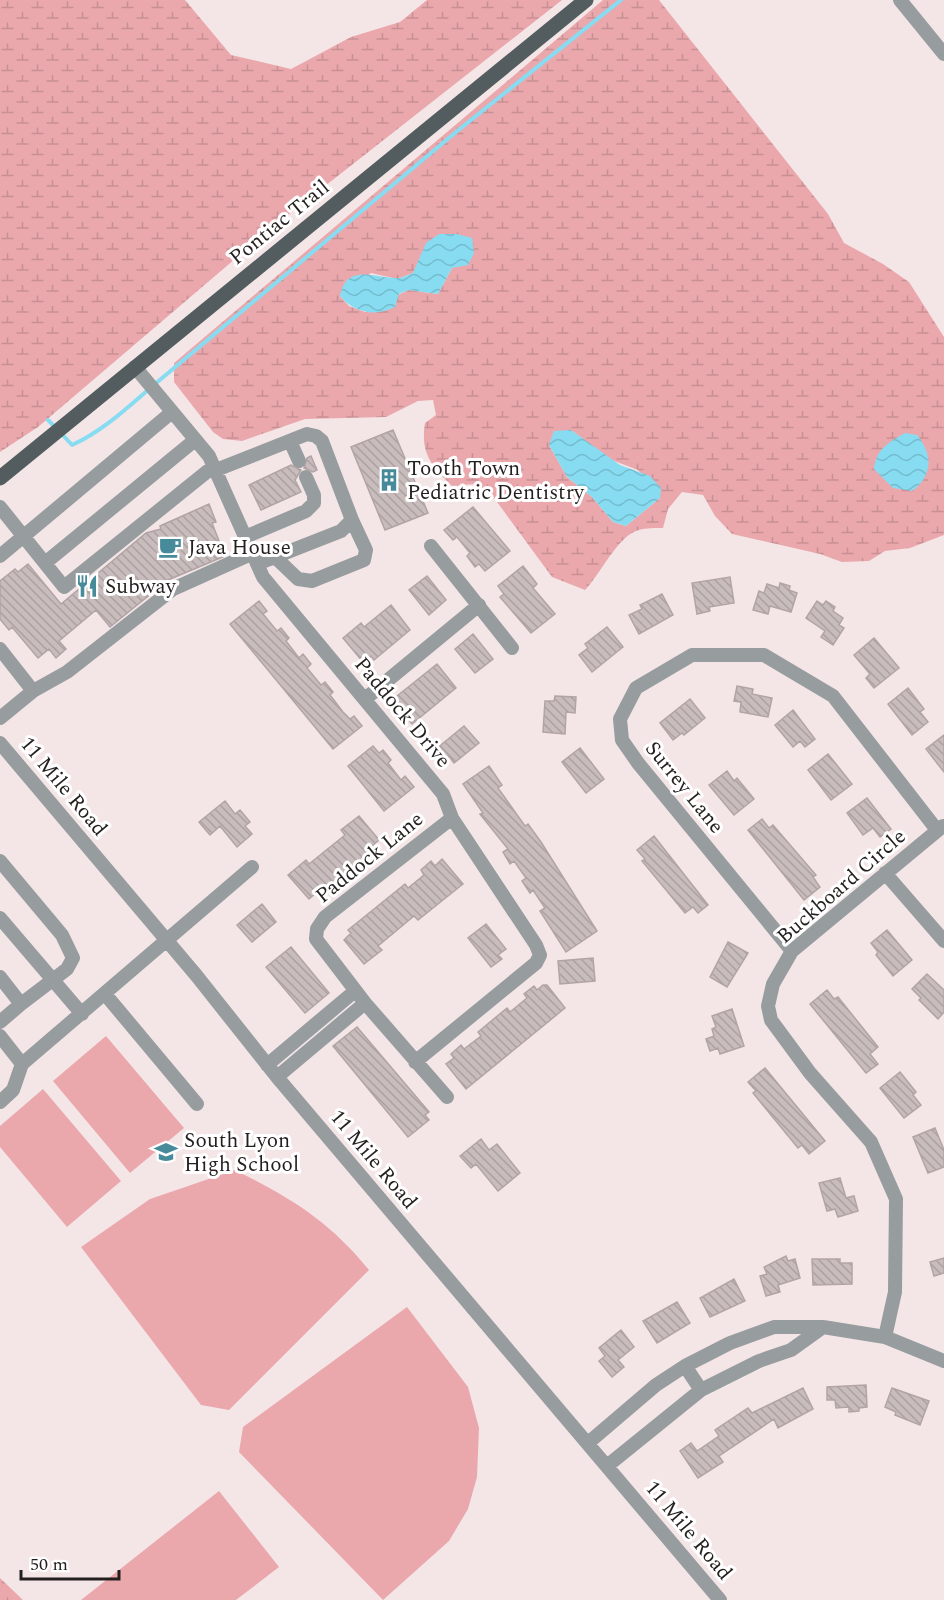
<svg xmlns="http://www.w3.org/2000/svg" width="944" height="1600" font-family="Spectral,serif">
	<defs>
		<pattern id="wetland-marsh" width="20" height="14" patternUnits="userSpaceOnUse" patternTransform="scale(1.5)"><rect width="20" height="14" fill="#eaa8ad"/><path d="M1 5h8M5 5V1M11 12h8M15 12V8" fill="none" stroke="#c99094"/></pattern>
		<pattern id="water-waves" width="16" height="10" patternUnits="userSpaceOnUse" patternTransform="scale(1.5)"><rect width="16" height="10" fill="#87dcf1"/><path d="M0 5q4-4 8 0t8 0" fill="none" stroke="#74bcce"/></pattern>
		<pattern id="building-back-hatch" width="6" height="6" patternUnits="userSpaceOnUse" patternTransform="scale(1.5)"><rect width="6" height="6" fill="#c9bcbc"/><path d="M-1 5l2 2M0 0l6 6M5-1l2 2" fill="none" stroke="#aca1a1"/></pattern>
	</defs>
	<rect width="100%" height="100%" fill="#f4e6e7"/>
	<!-- wetland -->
	<path fill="url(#wetland-marsh)" fill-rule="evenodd" d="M0,0H185L231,55L291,69L351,37L400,22L427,0H562L269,230L38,427L0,452Z
		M603,0H659L828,214L844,243L883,264L909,282L944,337V535L910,548L885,551L869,561L842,562L820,554L732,534L715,516L703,495L682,492L668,509L663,528C656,528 646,528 639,530C618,535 600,575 585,590L552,577L489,491L474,484L452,486C432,466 420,454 425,423L436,415L433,400L418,401L386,417L305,419L242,441L223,439L213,432L174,382V363ZM420,260L452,268L438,294L408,290L365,312L349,306L340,296L371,273L397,279L413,273ZM571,430L609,459L638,470L660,498L626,526L613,522L592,497L567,477L549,445Z
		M0,1578L23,1600H0Z"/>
	<!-- pitch -->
	<path fill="#eaa8ad" d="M106,1036L184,1128L130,1173L53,1081Z
		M43,1089L121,1181L67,1227L0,1147V1126Z
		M235,1170C292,1199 328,1220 369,1270L229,1410L201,1405L81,1247L150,1199Z
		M407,1307L468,1387L479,1428L477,1477L468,1509L449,1541L383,1600L239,1452L243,1427Z
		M219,1491L279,1567L236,1600H81Z"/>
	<!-- water -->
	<path fill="url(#water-waves)" d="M439,234H457L472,238L474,253L468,265L452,268L438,294L408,290L399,294L395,307C376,317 354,313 340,296C346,264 373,277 395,278C401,279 407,275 413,273L426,243Z
		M571,430L620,465L650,476L661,488L660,498L626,526L613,522L592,497L567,477L549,445L554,431Z
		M905,433L917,435C933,454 933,476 912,491L893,488L874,469C876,449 889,442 905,433Z"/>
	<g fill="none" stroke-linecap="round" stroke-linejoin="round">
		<!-- stream -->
		<path stroke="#87dcf1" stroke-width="4" d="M155,384L456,132L621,0
			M48,420L56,428
			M61,433L72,445C101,432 126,409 149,389"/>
	</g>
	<!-- building -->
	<path fill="url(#building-back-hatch)" stroke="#b2a4a5" stroke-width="1.5" d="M393,430L428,513L385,530L351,447Z
		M311,456L317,470L313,472L304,468L307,458Z
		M291,465L301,470L295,480L301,492L261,510L249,485Z
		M209,504L216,522L212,523L225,556L168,580L110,627L96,610L59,641L66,649L56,658L49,649L38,658L12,627L9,630L0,619V581L15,569L18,572L28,564L61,604L146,533L161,529L160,526Z
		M473,507L510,551L485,571L479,564L475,567L467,556L470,553L457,537L453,540L444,530Z
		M523,566L537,584L533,588L555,614L531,633L500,597L504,594L498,586Z
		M427,576L446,600L429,615L409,590Z
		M730,577L734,603L709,607L710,611L697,614L692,583Z
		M780,583L790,586L789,590L797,593L791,612L770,606L768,614L753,610L759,591L764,593L767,584L779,588Z
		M662,594L673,615L639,634L629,615L642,609L640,605Z
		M259,601L267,611L263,614L277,631L281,628L289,638L286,641L299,658L303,654L311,664L307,668L321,685L325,682L333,692L330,695L343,712L350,719L354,716L362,726L333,749L230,624Z
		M817,601L823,605L826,601L835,607L833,611L843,618L839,625L844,628L833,645L821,637L825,631L806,618Z
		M391,605L410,630L374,660L371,656L363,662L343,638L361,623L364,627Z
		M607,627L623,647L592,672L579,655L588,648L585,644Z
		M473,634L493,659L475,673L455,649Z
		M874,638L899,668L874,688L866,678L870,674L854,655Z
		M437,664L456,688L412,724L392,700Z
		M737,686L753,689L752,694L772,698L768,717L740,712L741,702L734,701Z
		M908,688L924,709L920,712L928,722L912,735L888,704Z
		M555,696L576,697L575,713L566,712L565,734L543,732L545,701H554Z
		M690,699L705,718L684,735L682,733L673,740L660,723Z
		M793,710L815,739L805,747L800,741L793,747L775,725Z
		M464,726L479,743L454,763L449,756L444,759L436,749Z
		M944,735V772L926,749Z
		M373,746L379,753L383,750L391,760L388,763L401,780L405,776L414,787L384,811L348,766Z
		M580,748L604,779L586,793L562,762Z
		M828,754L852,784L831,800L808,770Z
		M489,766L502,785L498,788L525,826L528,824L541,842L597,931L566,952L540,911L545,908L533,890L530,893L522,881L526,878L514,861L510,864L503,852L508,849L480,814L483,813L463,784Z
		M727,771L734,781L737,778L754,799L734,815L709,785Z
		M867,798L891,829L880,837L873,828L863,835L847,813Z
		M225,801L235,814L240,810L250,822L245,826L252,834L237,847L220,826L210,835L199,822Z
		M359,816L379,840L372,846L376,850L320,897L316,893L309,899L288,875L306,860L309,864L345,835L341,830Z
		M762,819L769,828L773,825L816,875L813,877L820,887L804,900L748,830Z
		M654,836L708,905L698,913L693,907L685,913L642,861L645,859L637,850Z
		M442,859L463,884L418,920L414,916L378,946L382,950L364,964L344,940L351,933L348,930L405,884L408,888L424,875L421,870L431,861L435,866Z
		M262,904L276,922L252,942L237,925Z
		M486,924L506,949L498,955L502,959L491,967L468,938Z
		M887,930L912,960L893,976L876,955L878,952L871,943Z
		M728,942L748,953L727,987L710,977Z
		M291,947L329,993L305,1013L266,967Z
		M593,958L595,981L560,984L558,961Z
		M927,974L944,990V1012L938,1019L919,1000L921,998L912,989Z
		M543,985H547L565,1008L466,1089L446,1064L454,1058L451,1054L461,1045L464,1049L481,1036L478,1032L507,1008L510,1012L527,998L524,994L534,986L537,990Z
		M827,990L834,999L838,997L878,1047L870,1054L878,1064L866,1073L810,1004Z
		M732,1009L744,1046L720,1054L718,1048L710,1051L706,1039L714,1036L712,1029L716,1027L712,1016Z
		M357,1027L429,1112L425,1115L429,1120L408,1137L333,1046Z
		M765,1068L825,1141L809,1154L802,1145L798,1148L753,1093L756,1091L748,1082Z
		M900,1072L916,1092L913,1095L921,1105L904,1118L880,1088Z
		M935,1128L944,1150V1167L928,1173L913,1137Z
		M481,1139L489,1150L497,1144L520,1173L498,1191L476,1164L471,1168L460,1156Z
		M840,1178L846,1198L854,1196L858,1211L838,1217L835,1209L827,1211L819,1183Z
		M786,1256L788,1261L795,1259L800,1278L778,1285L780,1292L766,1296L760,1276L767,1274L764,1267Z
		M944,1258V1273L934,1276L930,1262Z
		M812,1259H840V1263H852V1284L813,1285Z
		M734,1279L745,1301L710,1317L700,1298Z
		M677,1302L690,1323L657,1343L643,1321Z
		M621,1330L634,1347L618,1360L624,1367L612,1377L599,1361L605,1356L599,1348Z
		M866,1385L867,1407L859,1408V1411L849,1412V1407L836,1408L835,1400H827V1387Z
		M803,1388L813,1409L778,1428L774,1419L719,1456L723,1462L698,1478L680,1451L691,1443L697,1451L719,1436L715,1430L748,1408L752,1413Z
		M892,1388L929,1401L920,1425L895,1415L896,1412L885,1407Z"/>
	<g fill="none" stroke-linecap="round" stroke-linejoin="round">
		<!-- minor -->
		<path stroke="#979c9e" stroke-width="14" d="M900,0L944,54
			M135,367L209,456L263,577L443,794L452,818L536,945L540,955L536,963L415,1062
			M290,441L299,461
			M216,470L307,434L316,436L322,441L352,520L341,531L257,564
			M0,507L64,587L214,466
			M245,537L306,511L314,503V495L306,477
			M431,546L512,648
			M0,556L172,412
			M275,557L298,579L312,581L364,560L366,550L352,520
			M45,563L195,440
			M0,649L33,691L0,718
			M33,691L67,672L173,589L253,553
			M365,699L479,605
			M0,743L196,975L277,1077L720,1600
			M0,861L62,935L73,958L67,969L21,1004
			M885,873L944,941
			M0,918L82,1014
			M792,951L638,763L622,740L620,719L636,688L692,655H764L833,696L937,830
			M0,977L21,1004L0,1022
			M105,994L197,1104
			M0,1036L22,1064L252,867
			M267,1065L355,991
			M277,1077L365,1003
			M447,1097L365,1003L316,939L317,929L325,917L452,818
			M0,1102L13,1090L22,1064
			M885,1337L895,1292L896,1199L871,1142L810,1073L771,1020L768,1006L773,984L792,951L943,826
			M685,1366L701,1390
			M588,1443L656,1385L685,1366L730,1343L774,1327H823L885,1337L944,1361
			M607,1466L701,1390L759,1361L791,1350L823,1327"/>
		<!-- major -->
		<path stroke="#535d5f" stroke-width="15" d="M0,478L586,0"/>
	</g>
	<!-- icons -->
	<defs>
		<g id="building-bare" transform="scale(1.8)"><path d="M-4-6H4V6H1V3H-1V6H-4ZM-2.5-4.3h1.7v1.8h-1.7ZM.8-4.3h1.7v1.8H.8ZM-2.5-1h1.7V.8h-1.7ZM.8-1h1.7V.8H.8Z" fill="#478a9a" stroke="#fff" stroke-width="2.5" paint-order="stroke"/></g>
		<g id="cafe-bare" transform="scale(1.8)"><path d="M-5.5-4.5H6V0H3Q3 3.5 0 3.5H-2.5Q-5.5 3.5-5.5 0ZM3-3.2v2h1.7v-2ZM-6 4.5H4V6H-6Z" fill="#478a9a" stroke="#fff" stroke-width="2.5" paint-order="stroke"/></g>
		<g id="restaurant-bare" transform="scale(1.8)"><path d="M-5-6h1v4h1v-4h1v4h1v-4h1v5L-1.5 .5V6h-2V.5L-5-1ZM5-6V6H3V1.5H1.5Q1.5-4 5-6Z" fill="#478a9a" stroke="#fff" stroke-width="2.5" paint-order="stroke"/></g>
		<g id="school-bare" transform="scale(1.8)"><path d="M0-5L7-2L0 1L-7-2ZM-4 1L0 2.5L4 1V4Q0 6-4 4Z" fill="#478a9a" stroke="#fff" stroke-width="2.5" paint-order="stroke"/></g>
	</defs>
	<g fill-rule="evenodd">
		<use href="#building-bare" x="389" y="480"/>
		<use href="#cafe-bare" x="170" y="547"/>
		<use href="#restaurant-bare" x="87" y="586"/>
		<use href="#school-bare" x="166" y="1152"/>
	</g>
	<g text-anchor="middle" stroke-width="6" stroke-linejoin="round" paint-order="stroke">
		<!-- street labels -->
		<g font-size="21" fill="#241f1f" stroke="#fff">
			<text transform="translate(279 222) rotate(-39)" y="7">Pontiac Trail</text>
			<text transform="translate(403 712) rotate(50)" y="7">Paddock Drive</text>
			<text transform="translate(64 786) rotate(50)" y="7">11 Mile Road</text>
			<text transform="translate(685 787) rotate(51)" y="7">Surrey Lane</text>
			<text transform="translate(369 857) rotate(-39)" y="7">Paddock Lane</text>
			<text transform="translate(841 886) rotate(-41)" y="7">Buckboard Circle</text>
			<text transform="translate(374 1159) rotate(50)" y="7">11 Mile Road</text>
			<text transform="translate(689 1530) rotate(50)" y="7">11 Mile Road</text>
		</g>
		<!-- poi labels -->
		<g font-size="21" fill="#241f1f" stroke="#fff" text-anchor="start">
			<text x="407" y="475">Tooth Town<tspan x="407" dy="24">Pediatric Dentistry</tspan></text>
			<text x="188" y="554">Java House</text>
			<text x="105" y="593">Subway</text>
			<text x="184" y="1147">South Lyon<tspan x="184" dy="24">High School</tspan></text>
		</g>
	</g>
	<!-- scale -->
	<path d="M21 1570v9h98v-9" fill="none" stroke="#241f1f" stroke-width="3"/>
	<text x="30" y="1570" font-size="18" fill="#241f1f" stroke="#ffffff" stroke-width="4.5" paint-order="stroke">50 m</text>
</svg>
